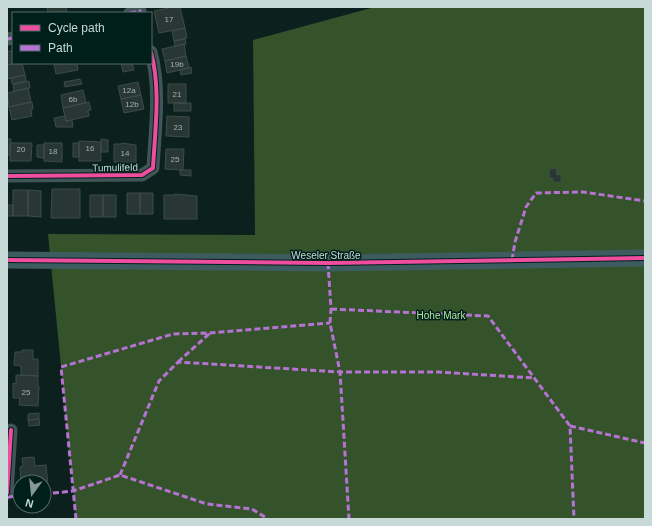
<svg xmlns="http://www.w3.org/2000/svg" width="652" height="526" font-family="Arial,sans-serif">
	<rect width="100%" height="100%" fill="#0c201e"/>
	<!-- forest -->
	<path fill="#34532b" d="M375,7H645V519H76L48,234L255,235L253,40Z"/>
	<!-- building -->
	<path fill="#283734" stroke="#3d4c48" d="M47,7H66L67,12L48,13Z
		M173,7H180L185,28L159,33L154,11Z
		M185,28L187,38L174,41L172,31Z
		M185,39L186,44L175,46L174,41Z
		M184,44L186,56L165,61L162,49Z
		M9,51H13V63H16L7,65V52Z
		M186,56L189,68L167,73L165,61Z
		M16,63H22L25,75L7,79V65Z
		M54,63H77L78,70L56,74Z
		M121,63H132L134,70L123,72Z
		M191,67L192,73L181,75L180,70Z
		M25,75L26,81L12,84L11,78Z
		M80,79L82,84L65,87L64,82Z
		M29,81L30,88L14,91L13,85Z
		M138,82L141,95L121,99L118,86Z
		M168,84H186V103H168Z
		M28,88L31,102L9,107L7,93Z
		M83,90L86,103L63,108L61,95Z
		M141,95L144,109L124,113L121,99Z
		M32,102L33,109L31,110L32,116L12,120L9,107Z
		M89,102L91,110H88L89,116L66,121L63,108Z
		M174,103H191V111H174Z
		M65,116L66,121L72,120L73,127H56L54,118Z
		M167,116L189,117V137L166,136Z
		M7,139H11L10,155H7Z
		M101,139L108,140V152H101Z
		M79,141L101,142V161H79Z
		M10,143H32L31,161H10Z
		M44,143H62V162L44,161Z
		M73,143H79V157H73Z
		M122,143L136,145V162H114V144H121Z
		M37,145H44V158L37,157Z
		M166,149H184L183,170L165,169Z
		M556,168L557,175H561V182H553V178H549L550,169Z
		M180,170H191V176L180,175Z
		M52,189H80V218H51Z
		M13,190H28V216H13Z
		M28,190L41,191V217L28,216Z
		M127,193H140V214H127Z
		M140,193H153V214H140Z
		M175,194L197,196V219H164V195H175Z
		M90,195H103V217H90Z
		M103,195H116V217H103Z
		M7,205H13V216H7Z
		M22,350H33V359H38V376L21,375V366L14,365L15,352H22Z
		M16,375L38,376V386H39L38,406L19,405L20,398H13V383L16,384Z
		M39,413V419L28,420V414Z
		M39,419L40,425L29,426L28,420Z
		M34,457L35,466L46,465L48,486H44V482H29L28,480L21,481L20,467L23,466L22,458Z"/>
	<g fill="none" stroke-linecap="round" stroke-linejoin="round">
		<!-- minor -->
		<path stroke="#405557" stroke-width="13" d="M130,13L140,11V13
			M7,39L13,38
			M7,176L142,175L153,168C155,130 161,89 151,52
			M7,493L11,430"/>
		<!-- major -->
		<path stroke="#3d5c5f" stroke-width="17" d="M7,260L328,263L645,258"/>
		<!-- quiet -->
		<path stroke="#b673d3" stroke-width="3" stroke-dasharray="6 3" stroke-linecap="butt" d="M130,13L140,11V13
			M7,39L13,38
			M512,260L515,242L526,207L536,193L583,192L645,201
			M328,263L331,309L330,323L340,372L349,519
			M331,309L488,316L570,426L574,519
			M178,362L210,333
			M570,426L645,443
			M120,475L159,381L178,362L340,372H438L534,378
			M44,494L73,491L120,475L207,504L252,509L268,519
			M7,497L20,496
			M76,519L61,367L173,334L210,333L330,323"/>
		<!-- cycleway casing -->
		<g stroke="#001f1b" stroke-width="6">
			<path id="cycleway" d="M7,176L142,175L153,168C155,130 161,89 151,52
				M7,260L328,263L645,258
				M7,493L11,430"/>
		</g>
		<!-- cycleway -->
		<use href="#cycleway" stroke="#ef4d9e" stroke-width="4"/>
	</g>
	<g text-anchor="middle" stroke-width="3" stroke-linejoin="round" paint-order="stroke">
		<!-- number labels -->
		<g font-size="8" fill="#9fb1ae">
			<text x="169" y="22">17</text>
			<text x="177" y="67">19b</text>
			<text x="129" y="93">12a</text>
			<text x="177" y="97">21</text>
			<text x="73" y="102">6b</text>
			<text x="132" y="107">12b</text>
			<text x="178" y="130">23</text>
			<text x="90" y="151">16</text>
			<text x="21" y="152">20</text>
			<text x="53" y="154">18</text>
			<text x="125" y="156">14</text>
			<text x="175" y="162">25</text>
			<text x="26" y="395">25</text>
		</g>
		<!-- street labels -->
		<g font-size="10" fill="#c7dad7" stroke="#001f1b">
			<text transform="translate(115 167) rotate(-1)" y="4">Tumulifeld</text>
			<text x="326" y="259">Weseler Straße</text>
		</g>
		<!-- park labels -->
		<g font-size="10" fill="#b3e8a0" stroke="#001f1b">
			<text x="441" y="319">Hohe Mark</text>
		</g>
	</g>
	<!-- border -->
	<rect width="652" height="526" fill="none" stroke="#c7dad7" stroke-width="16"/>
	<!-- legend -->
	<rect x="12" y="12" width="140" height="52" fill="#001f1b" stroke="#506a66"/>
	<rect x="20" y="25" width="20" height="6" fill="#ef4d9e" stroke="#506a66"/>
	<text x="48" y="32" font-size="12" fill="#c7dad7">Cycle path</text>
	<rect x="20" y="45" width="20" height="6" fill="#b673d3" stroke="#506a66"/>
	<text x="48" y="52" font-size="12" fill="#c7dad7">Path</text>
	<!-- north arrow -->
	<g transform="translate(32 494) rotate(195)"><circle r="19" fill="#001f1b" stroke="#506a66"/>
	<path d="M0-3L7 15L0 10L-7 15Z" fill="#869996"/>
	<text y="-6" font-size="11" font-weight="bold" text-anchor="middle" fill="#c7dad7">N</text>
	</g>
</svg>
